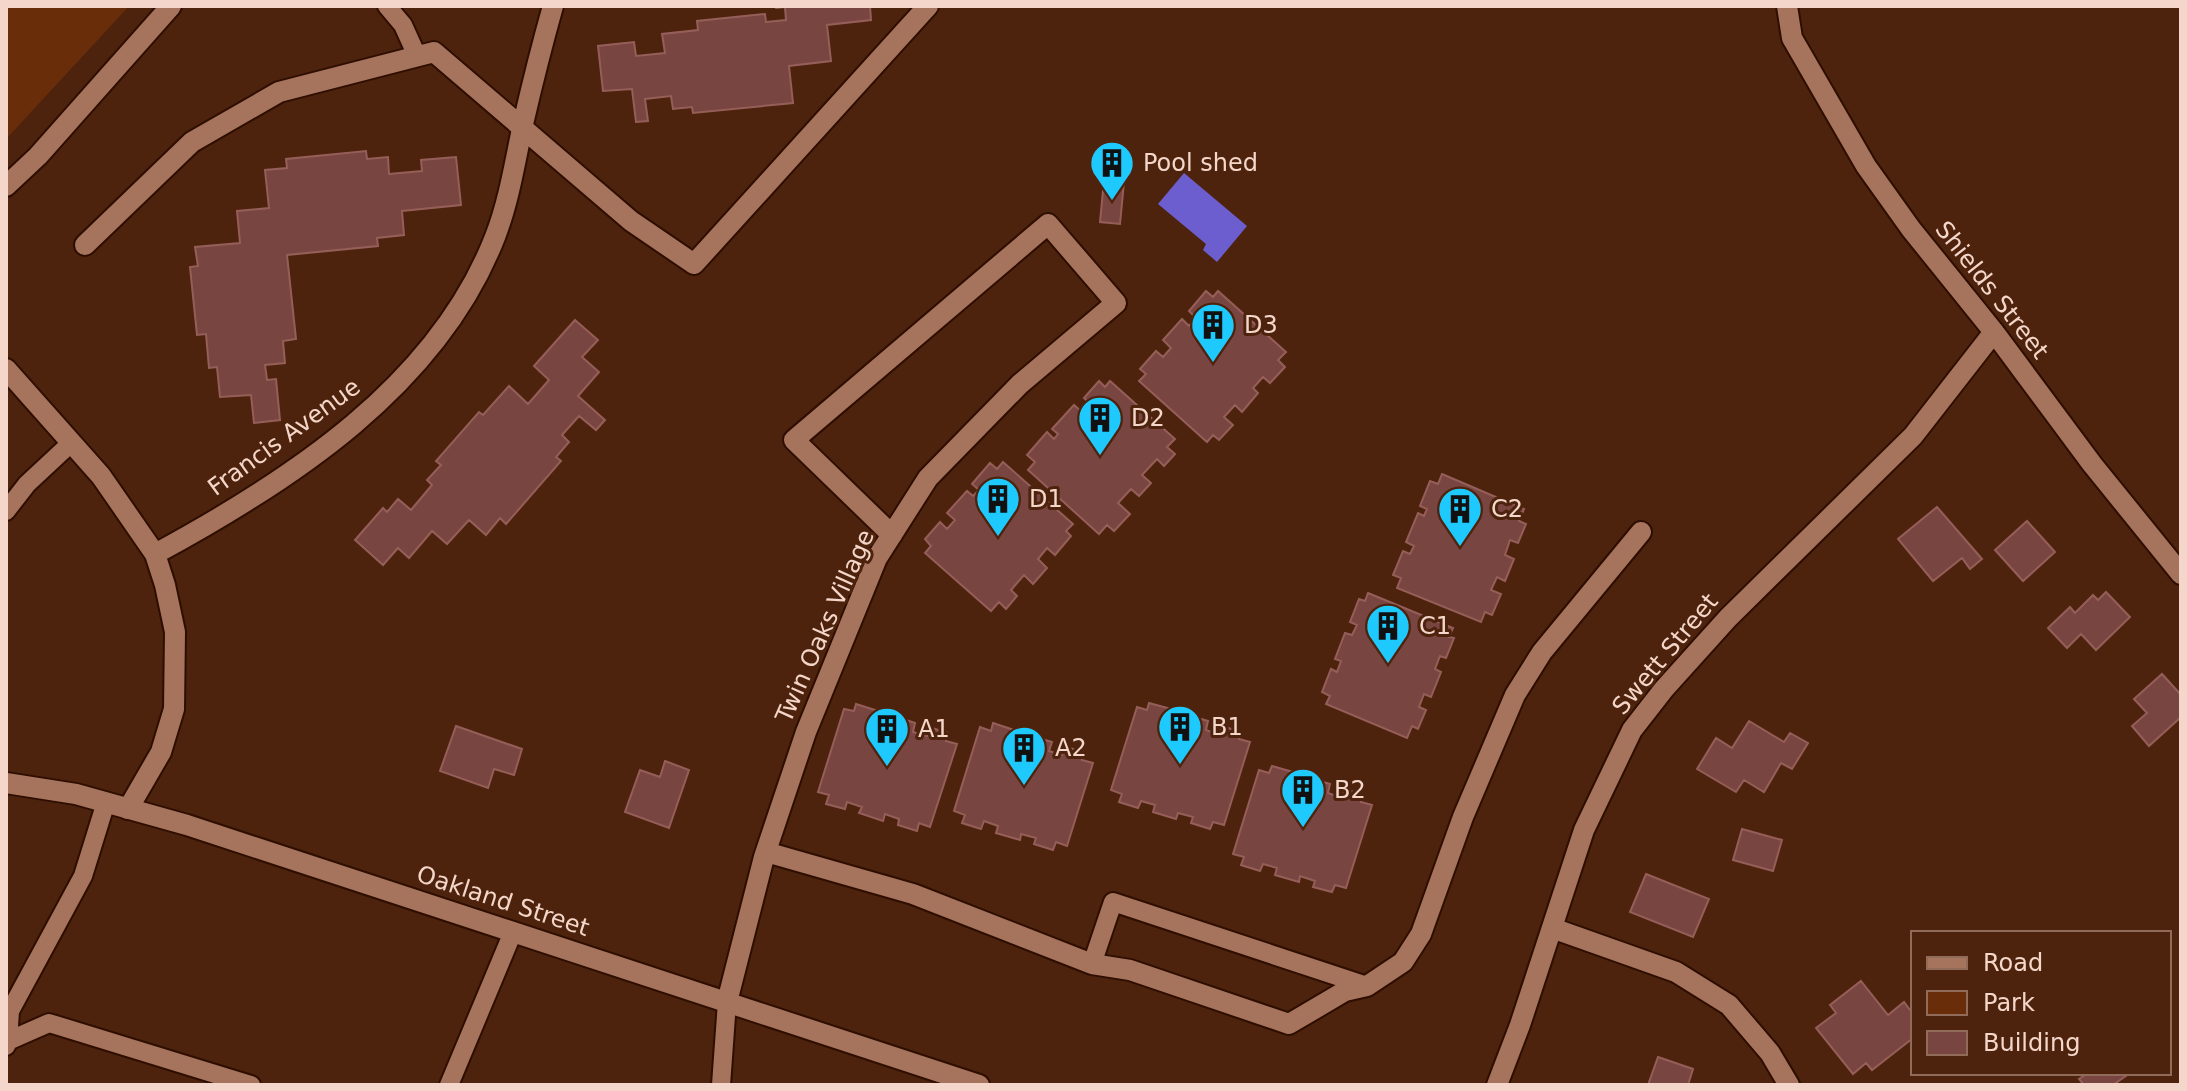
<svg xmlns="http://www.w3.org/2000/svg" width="2187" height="1091" font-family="'DejaVu Sans',sans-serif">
	<rect width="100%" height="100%" fill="#4e230d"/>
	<!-- green -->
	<path fill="#6a2d0a" d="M6,6H129L6,139Z"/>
	<!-- water -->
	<path fill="#6d5ed0" d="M1184,173L1247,226L1217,262L1203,250L1206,244L1158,204Z"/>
	<!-- building -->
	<path fill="#794541" stroke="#955e59" stroke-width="2" d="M775,6H870L871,20L827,25L831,61L789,66L793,103L693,113L692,107L673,109L671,96L645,99L648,121L636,122L632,89L603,91L598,46L634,42L636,56L665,53L662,34L698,30L697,21L765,14L766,22L786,20L785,7L776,8Z
		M366,151L367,159L388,157L389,174L422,171L421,160L456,157L461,205L402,211L404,235L377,238L378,246L287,255L296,339L283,341L285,363L265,365L267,380L276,379L280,420L254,423L251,395L220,397L217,367L209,368L206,334L197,335L190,267L198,266L195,247L240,243L237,211L269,208L265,170L287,168L286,159Z
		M1104,180L1124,182L1120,224L1100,222Z
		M1206,291L1213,297L1218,291L1286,352L1278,360L1285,367L1270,383L1263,377L1253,388L1258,393L1242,412L1235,405L1224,417L1233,425L1219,440L1213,435L1207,442L1139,381L1146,374L1140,369L1156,351L1163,357L1171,348L1163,340L1182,319L1189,326L1196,318L1189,311Z
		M575,320L598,340L582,357L599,372L578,396L605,420L596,430L579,416L562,435L569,442L556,457L561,461L506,524L500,518L486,535L469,520L447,544L432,531L409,558L398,548L383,565L355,540L383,508L387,512L398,499L411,510L432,485L427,480L441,465L436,461L479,412L483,415L509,386L528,404L549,380L534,366Z
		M1099,381L1105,387L1110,381L1175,439L1167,447L1175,454L1164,466L1157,459L1142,475L1151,483L1139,496L1131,489L1118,503L1130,514L1114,531L1107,525L1099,534L1028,470L1035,462L1027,455L1047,432L1054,439L1058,434L1052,429L1074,405L1082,412L1090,404L1084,398Z
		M1003,462L1073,524L1066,531L1071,536L1055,555L1047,548L1038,559L1047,568L1033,584L1024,575L1011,590L1017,596L1006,609L999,602L991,611L925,553L931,546L925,539L940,522L947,529L955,520L947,513L967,491L973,496L979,490L972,484L990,463L997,469Z
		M1442,474L1524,509L1519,521L1526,524L1518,543L1510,540L1505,555L1514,559L1505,581L1497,577L1491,590L1501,594L1492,615L1485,612L1481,622L1397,588L1401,578L1393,575L1403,551L1410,554L1414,546L1406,542L1418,513L1424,516L1427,509L1420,506L1430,481L1438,484Z
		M1937,507L1982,559L1970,569L1962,558L1933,581L1898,539Z
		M2027,521L2055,552L2023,581L1995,550Z
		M2106,592L2130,617L2096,650L2081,634L2067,648L2048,628L2070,607L2075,613L2093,595L2098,600Z
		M1368,593L1453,628L1449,637L1454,638L1446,658L1440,656L1435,669L1441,672L1431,697L1424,694L1419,707L1426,710L1418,729L1412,726L1407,738L1326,704L1330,696L1322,692L1331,669L1337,672L1341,661L1335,659L1345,633L1352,635L1357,625L1350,622L1359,599L1365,601Z
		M2162,674L2181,695V717L2149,746L2132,726L2147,713L2134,699Z
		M1149,703L1171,709L1170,715L1182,720L1184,714L1208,721L1206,730L1219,735L1222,726L1241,732L1239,739L1250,742L1224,825L1213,822L1210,829L1191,823L1193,817L1178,813L1176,819L1153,812L1155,805L1141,801L1138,808L1119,802L1122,794L1111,790L1137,707L1147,710Z
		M856,704L878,711L876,717L890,721L891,715L915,723L913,732L927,736L929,727L948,733L946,741L957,744L930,827L919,823L917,831L898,825L899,819L885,814L883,821L859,813L862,807L847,802L845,809L826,804L829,795L818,792L844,709L854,711Z
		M1749,721L1784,742L1790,733L1808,743L1792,769L1781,763L1764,792L1744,780L1736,792L1697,769L1716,738L1732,748Z
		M993,723L1014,730L1013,736L1025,740L1027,735L1052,742L1049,751L1062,755L1066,747L1084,752L1082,760L1093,763L1067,846L1056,842L1053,850L1034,844L1036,838L1021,834L1020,840L996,833L998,826L984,821L981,829L962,823L965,815L954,811L980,727L991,731Z
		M456,726L522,749L514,775L494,769L488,788L440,771Z
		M665,761L689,770L669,828L625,812L640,770L660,777Z
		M1272,766L1293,772L1292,779L1305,783L1306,777L1330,784L1328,793L1342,798L1345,789L1363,795L1361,802L1372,805L1346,888L1335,885L1332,892L1313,887L1315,881L1300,876L1299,882L1275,875L1277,868L1263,864L1260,871L1241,865L1244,857L1233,854L1259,770L1269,773Z
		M1742,829L1782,840L1773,871L1733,860Z
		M1646,874L1709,899L1693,937L1630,912Z
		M1861,981L1888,1015L1904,1002L1913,1014V1038L1872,1070L1866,1063L1853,1074L1816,1028L1836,1013L1830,1005Z
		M1658,1057L1693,1069L1688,1085H1648Z
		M2088,1073H2130L2113,1085H2084L2079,1079Z"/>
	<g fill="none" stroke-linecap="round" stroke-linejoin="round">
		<!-- lane casing -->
		<g stroke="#2e0e01" stroke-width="22">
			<path id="lane" d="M387,6L403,25L417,56
				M6,511L27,484L71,443
				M1092,964L1113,902L1367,986
				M8,1041L10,1011L83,876L106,802
				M6,1046L8,1041L49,1023L251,1085
				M449,1085L513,932
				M721,1085L727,1002"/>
		</g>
		<!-- street casing -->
		<g stroke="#2e0e01" stroke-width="24">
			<path id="street" d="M1787,6L1792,38L1866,166L1911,229L1994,332L2092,464L2181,574
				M6,186L38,156L171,6
				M85,245L192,142L279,92L434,52L631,221L694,264L928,6
				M6,369L101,476L155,554L165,585L175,632L174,709L161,752L128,809
				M155,554C290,481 437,386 495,237C509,201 515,162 523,124C532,85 542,45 553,6
				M766,852L913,894L1092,964L1130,970L1289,1024L1345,991L1367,986L1403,962L1421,934L1463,817L1515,695L1542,652L1641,532
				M1552,928L1676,972L1729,1005L1770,1053L1789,1085
				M727,1002L764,857L806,732L877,558L928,478L1020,384L1116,303L1048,224L794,440L892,535
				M1497,1085L1520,1025L1584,830L1632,730L1664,689L1728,618L1913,436L1994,332"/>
		</g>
		<!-- secondary casing -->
		<g stroke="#2e0e01" stroke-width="24">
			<path id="secondary" d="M6,783L76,794L187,825L979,1085"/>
		</g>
		<!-- lane -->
		<use href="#lane" stroke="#a6735c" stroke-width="18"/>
		<!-- street -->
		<use href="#street" stroke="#a6735c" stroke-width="20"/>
		<!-- secondary -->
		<use href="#secondary" stroke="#a6735c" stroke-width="20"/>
	</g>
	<!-- icons -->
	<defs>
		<g id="building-pin" transform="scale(2.3)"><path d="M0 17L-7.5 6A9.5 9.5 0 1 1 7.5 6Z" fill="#1ec9fd" stroke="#4e230d"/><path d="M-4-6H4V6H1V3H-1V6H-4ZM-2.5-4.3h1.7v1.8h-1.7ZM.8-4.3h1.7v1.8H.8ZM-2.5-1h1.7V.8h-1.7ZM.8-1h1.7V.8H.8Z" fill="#111"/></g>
	</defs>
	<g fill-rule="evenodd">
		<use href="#building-pin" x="1112" y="163"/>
		<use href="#building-pin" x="1213" y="325"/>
		<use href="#building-pin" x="1100" y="418"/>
		<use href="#building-pin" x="998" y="499"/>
		<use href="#building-pin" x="1460" y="509"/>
		<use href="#building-pin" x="1388" y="626"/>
		<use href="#building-pin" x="1180" y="727"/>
		<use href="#building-pin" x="887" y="729"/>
		<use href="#building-pin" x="1024" y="748"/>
		<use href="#building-pin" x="1303" y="790"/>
	</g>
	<g text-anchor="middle" stroke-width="6" stroke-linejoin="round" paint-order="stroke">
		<!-- poi labels -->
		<g font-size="24" fill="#f4d7ca" stroke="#4e230d" text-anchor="start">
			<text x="1143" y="171">Pool shed</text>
			<text x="1244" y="333">D3</text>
			<text x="1131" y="426">D2</text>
			<text x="1029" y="507">D1</text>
			<text x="1491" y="517">C2</text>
			<text x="1419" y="634">C1</text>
			<text x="1211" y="735">B1</text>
			<text x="918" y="737">A1</text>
			<text x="1055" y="756">A2</text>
			<text x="1334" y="798">B2</text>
		</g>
		<!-- street labels -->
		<g font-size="24" fill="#f4d7ca" stroke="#4e230d">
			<text transform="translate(1992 290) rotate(52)" y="8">Shields Street</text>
			<text transform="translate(284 437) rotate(-36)" y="8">Francis Avenue</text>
			<text transform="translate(825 626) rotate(-66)" y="8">Twin Oaks Village</text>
			<text transform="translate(1665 654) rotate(-50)" y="8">Swett Street</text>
			<text transform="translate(503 901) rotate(18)" y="8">Oakland Street</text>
		</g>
	</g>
	<!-- border -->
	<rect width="2187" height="1091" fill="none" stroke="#f4d7ca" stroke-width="16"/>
	<!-- legend -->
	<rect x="1911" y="931" width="260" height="144" fill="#4e230d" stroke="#906b59" stroke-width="2"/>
	<rect x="1927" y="957" width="40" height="12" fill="#a6735c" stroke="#906b59" stroke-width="2"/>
	<text x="1983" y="971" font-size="24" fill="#f4d7ca">Road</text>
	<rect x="1927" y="991" width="40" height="24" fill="#6a2d0a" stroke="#906b59" stroke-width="2"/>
	<text x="1983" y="1011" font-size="24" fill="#f4d7ca">Park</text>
	<rect x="1927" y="1031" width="40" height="24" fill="#794541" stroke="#906b59" stroke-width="2"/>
	<text x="1983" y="1051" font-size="24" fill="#f4d7ca">Building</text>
</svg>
